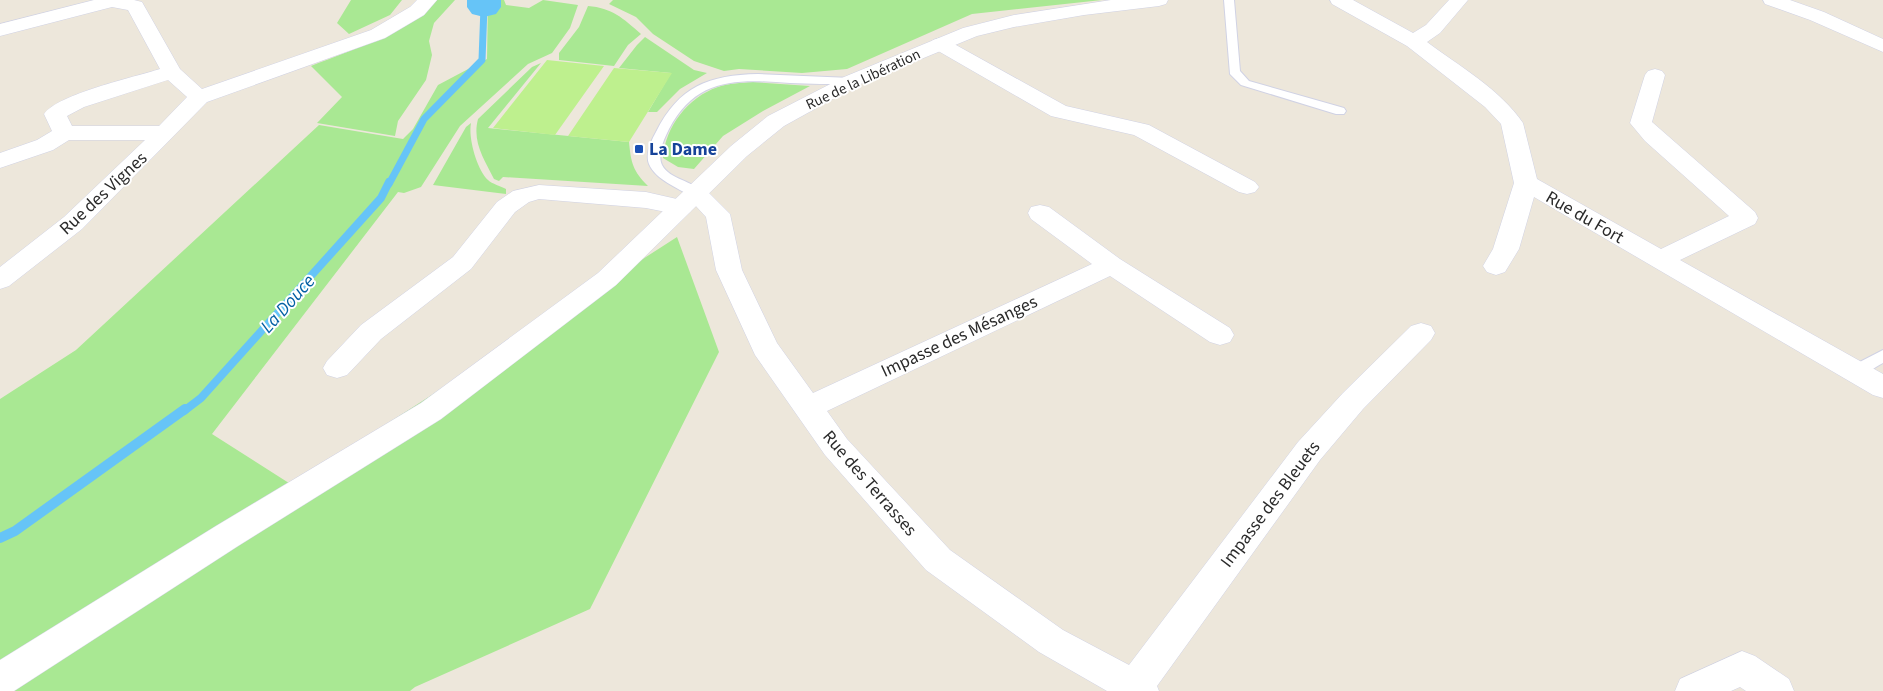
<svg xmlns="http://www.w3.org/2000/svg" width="1883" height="691" font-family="'Source Sans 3',sans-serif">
	<rect width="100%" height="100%" fill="#ede7db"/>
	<!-- green -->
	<path fill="#a9e893" d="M351,0H402L390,15L349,34L337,23Z
		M437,0H455L434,23L429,41L432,55L426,80L398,121L395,136L317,123L342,97L311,66C354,49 403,34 437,0Z
		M488,0H504L506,5L529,8L543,0L578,5L570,28L552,53L528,64L460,126L421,187L404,193L398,192L212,434L292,485L677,237L719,352L590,609L415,687L410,691H0V399L76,350L319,125L403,139L413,129L438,85L487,59Z
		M613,0H1102L972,14L847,69L802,73L739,69L724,71L694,61L653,34L636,17L609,4Z
		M588,6C612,8 623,18 641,34L628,45L614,66L559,60V53L579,27Z
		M645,37L694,70L707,73L680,89L657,112H648L671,73L619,68L637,45Z
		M541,63L488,128L629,142C631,163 633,171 648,186L503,177L499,181L494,179C484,159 472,142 478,119L532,67Z
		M753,82L810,86L763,111L723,136L694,169L678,167L663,158C665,127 688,97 718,87C728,83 742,83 753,82Z
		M471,123C468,138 477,170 488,180C492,184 501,186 506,189V194L433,185L466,127Z"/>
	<!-- pitch -->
	<path fill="#bef08e" d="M547,60L604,66L555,135L493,128Z
		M614,68L672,73L629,142L568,136Z"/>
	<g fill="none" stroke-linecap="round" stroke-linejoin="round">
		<!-- stream-far2 -->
		<path stroke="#66c4f7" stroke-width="7" d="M389,184L424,119L482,60L484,7"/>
		<!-- stream-far1 -->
		<path stroke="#66c4f7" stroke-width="8" d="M184,411L201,398L381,198L389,182"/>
		<!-- stream -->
		<path stroke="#66c4f7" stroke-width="10" d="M0,538L15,531L185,409"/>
		<!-- river -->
		<path fill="#66c4f7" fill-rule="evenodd" d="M467,0H501V7L496,14L484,17L472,14L467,7Z"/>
		<!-- service casing -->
		<g stroke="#d0d2e4" stroke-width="2">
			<path id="service" d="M1224,0H1234L1240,71L1249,81L1344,108L1346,111L1344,114H1336L1241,85L1230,74Z
				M758,74L851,78L857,81L851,84C831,84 810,84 790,83C738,79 696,77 669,129C664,139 657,154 662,165C670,180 693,180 702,193L696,197L691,196C678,188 656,180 649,164C645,154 651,141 656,132C679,86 709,75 758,74Z
				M1883,350V363C1873,368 1861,379 1850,375L1847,371L1850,367Z"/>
		</g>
		<!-- minor casing -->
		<g stroke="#d0d2e4" stroke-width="1">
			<path id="minor" d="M94,0H134L142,2L180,69L202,89L371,30L410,7L417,0H437L424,15L385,38L207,102L82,229L9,286L0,289V267L64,217L145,140H69L53,150L0,168V153L37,140L52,131L44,114C58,94 135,77 160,69L128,10L112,7L0,36V24ZM168,80L187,97L159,126H72L67,116L84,107Z
				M1330,0H1353L1413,33L1426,25L1449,0H1468L1440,33L1427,42C1459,66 1500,89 1523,123L1537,179L1661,249L1729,216L1645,141L1630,123L1645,75L1648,71L1655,69L1662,71L1665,75L1652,122L1755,212L1758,218L1755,224L1680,260L1883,374V398L1873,395L1534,197L1519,249L1505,272L1496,275L1487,272L1483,266L1493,249L1514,183L1501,124L1485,107L1407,46L1332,4Z
				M1763,0H1790L1824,12L1883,39V52L1810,20L1765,4Z
				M940,38L947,40L1066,106L1149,125L1255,182L1259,187L1255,192L1247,194L1239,192L1134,135L1051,116L933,48L930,44L933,40Z
				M539,185L646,192L690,202L693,207L690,212L681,215L646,208L539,199L529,202L515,212L471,269L381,339L347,375L337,378L327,375L323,368L327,361L361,325L453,257L497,202L513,191Z
				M696,186L704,188L730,214L742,270L777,343L813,393L1092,264L1031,219L1028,213L1031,207L1040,205L1049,207L1120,259L1230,328L1234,335L1230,342L1220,345L1210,342L1110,276L827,411L847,439L950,550L1063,630L1129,665L1298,442L1343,393L1411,326L1421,323L1431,326L1435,333L1431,340L1363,409L1320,460L1157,686L1159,691H1107L1039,652L926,570L825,455L755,355L716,270L706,217L684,193L688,188Z
				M1742,651L1755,656L1789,679L1794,691H1746L1740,687L1731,691H1675L1680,679Z"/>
		</g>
		<!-- tertiary casing -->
		<g stroke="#d0d2e4" stroke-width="1">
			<path id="tertiary" d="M1111,0H1168L1166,4L1159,6L1084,15L1014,27L977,36L858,85L784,126L747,156L616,285L441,419L238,546L14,691H0V660L216,526L421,403L598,273L731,146L768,116L844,77L963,28L1014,15Z"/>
		</g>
		<!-- service -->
		<use href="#service" fill="#fff" fill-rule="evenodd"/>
		<!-- minor -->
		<use href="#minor" fill="#fff" fill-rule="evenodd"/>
		<!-- tertiary -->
		<use href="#tertiary" fill="#fff" fill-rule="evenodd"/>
	</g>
	<!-- markers -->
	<rect fill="#1a4fb4" stroke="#fff" stroke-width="2" x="634" y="144" width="10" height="10" rx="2.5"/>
	<g text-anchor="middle" stroke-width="4" stroke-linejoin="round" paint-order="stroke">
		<!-- far-street labels -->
		<g font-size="15" fill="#2a2a2a" stroke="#fff">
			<text transform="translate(863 79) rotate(-25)" y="5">Rue de la Libération</text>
		</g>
		<!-- transit labels -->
		<g font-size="18" font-weight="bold" fill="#164399" stroke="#fff" text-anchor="start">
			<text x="649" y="155">La Dame</text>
		</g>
		<!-- street labels -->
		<g font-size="18" fill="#2a2a2a" stroke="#fff">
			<text transform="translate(103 193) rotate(-43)" y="6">Rue des Vignes</text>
			<text transform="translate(1585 217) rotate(30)" y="6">Rue du Fort</text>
			<text transform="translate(959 336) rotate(-25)" y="6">Impasse des Mésanges</text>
			<text transform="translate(870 483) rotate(49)" y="6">Rue des Terrasses</text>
			<text transform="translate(1270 504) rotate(-53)" y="6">Impasse des Bleuets</text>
		</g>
		<!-- water labels -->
		<g font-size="19" font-style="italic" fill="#0460a4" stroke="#fff">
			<text transform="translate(287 303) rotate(-48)" y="7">La Douce</text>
		</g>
	</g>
</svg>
